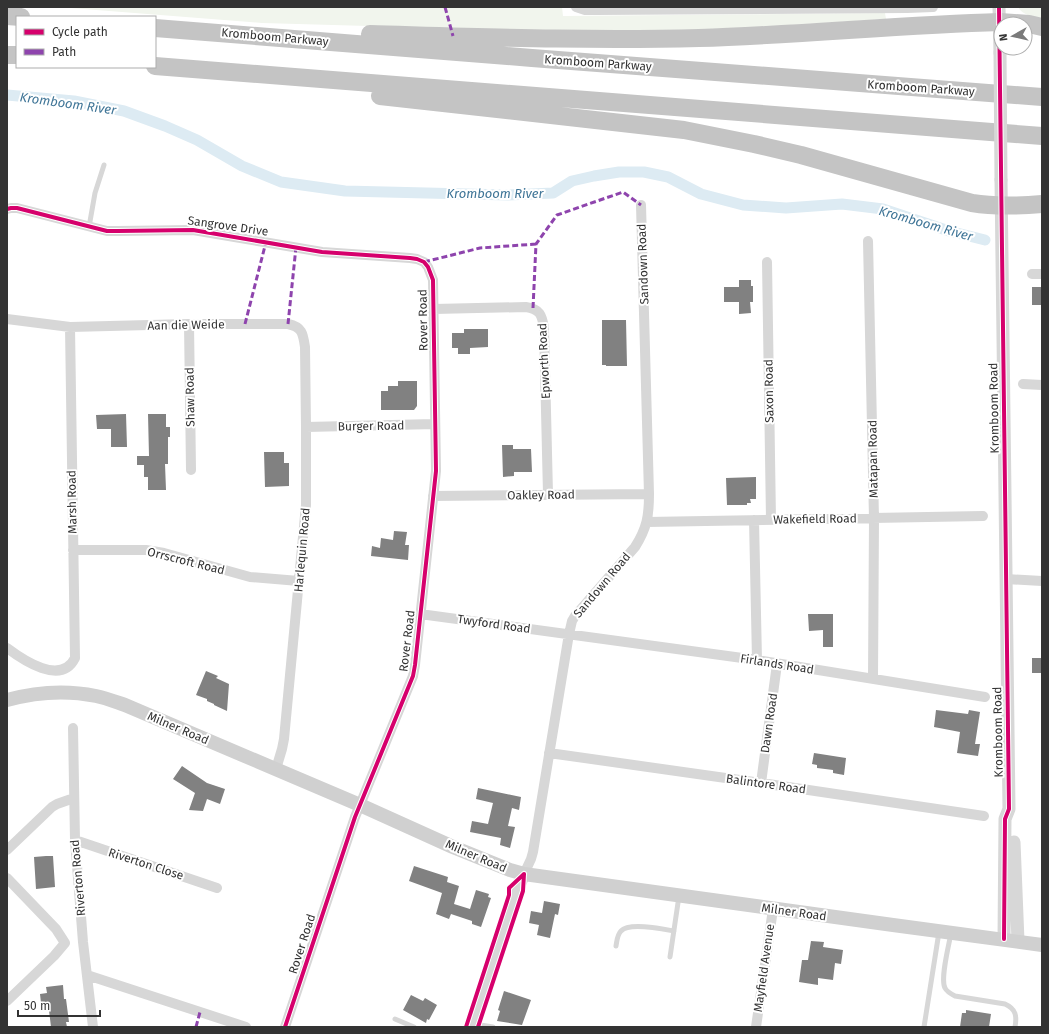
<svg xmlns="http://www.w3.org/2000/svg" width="1049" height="1034" font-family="'Fira Sans',sans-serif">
	<rect width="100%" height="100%" fill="#fff"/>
	<!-- green -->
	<path fill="#f1f5ed" d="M58,7H562L563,16L885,13L886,19L695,31L580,32L262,23Z
		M1018,7H1042V19C1034,17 1022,15 1018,7Z"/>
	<!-- water -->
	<path fill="#ddebf3" d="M7,90L39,94L38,102L7,99Z"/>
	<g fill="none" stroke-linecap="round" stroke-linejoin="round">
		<!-- canal -->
		<path stroke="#ddebf3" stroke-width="11" d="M7,95L74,101L124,111L165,126L197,140L242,166L281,182L345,191L508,195L553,193L572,181L594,176L619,172H644L668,177L701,194L743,205L786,208L842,204L883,209L949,231L985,240"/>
	</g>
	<!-- building -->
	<path fill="#818181" d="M739,280H751V286H753V302H750L751,313L739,314V302H724V287H739Z
		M1032,287H1042V305H1032Z
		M602,320H626L627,366H606V365H602Z
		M464,329H488V347L470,348V354H458V348H452V333H464Z
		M398,381H417V406L414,410H381V391H388V386H398Z
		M126,414L127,447H111V429H97L96,415Z
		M148,414H166V427H170V437H168V464H165L166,490H148V477H144V465H137V456H149Z
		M502,445H513V449H531L532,472H514V476L503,477Z
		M264,452H284V463H289V486L265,487Z
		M756,477V499H750L751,503H747V505H727L726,478Z
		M394,531L407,532L405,545H409L408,560L371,556L372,546L380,548L381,538L393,540Z
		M808,614H833V647H823V630L809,631Z
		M1032,658H1042V673H1032Z
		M206,671L218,676L216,678L229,684L227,711L214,705V704L207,701V699L196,695Z
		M936,710L968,714L969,710L980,712L975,744H980L978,756L957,753L960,732L934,727Z
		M814,753L846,758L844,775L833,773V770L817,768V765L812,764Z
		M182,766L207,783L225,789L220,804L207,799L203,811L189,810L195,793L173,779Z
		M478,788L521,797L519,810L512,808L508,826L515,827L510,848L500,845L501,838L470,832L472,821L488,824L493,803L476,799Z
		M46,856H53L55,887L36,889L34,857Z
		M414,866L448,877L447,882L459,886L454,904L470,909L476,890L489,894L488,897L491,898L481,927L472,924V921L451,914L449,919L436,914L442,893L409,881Z
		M544,901L560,904L558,915L555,914L550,938L537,935L539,925L529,923L531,911L542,913Z
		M811,941L824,942L823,947L843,950L841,964L835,963L833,980L818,978V985L799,982L802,960H808Z
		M63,985L64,999H66L69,1022H66L67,1027H51L48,1002L41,1003L40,994L47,993L46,987Z
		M504,991L531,1000L522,1025L497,1021L500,1011L498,1010Z
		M411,995L423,1001L425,998L437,1005L429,1020L427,1019L426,1023L403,1010Z
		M966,1010L991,1014L989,1027H960L962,1013H966Z"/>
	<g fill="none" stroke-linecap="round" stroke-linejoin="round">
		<!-- service -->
		<path stroke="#d7d7d7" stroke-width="5" d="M89,227L95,193L104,165
			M951,933C949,945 940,979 945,988C947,992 951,994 955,996L1005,1004C1016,1009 1017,1016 1015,1027
			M616,946C617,941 617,935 621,931C629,922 663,929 674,931
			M670,957L679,896
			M395,1019L414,1027
			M474,1024L493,1027
			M924,1027L939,932"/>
		<!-- minor -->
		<path stroke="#d7d7d7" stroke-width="10" d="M576,7L585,10H595L907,8L933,7
			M7,209L11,208H17L107,231H117L193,230L322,252L410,258L417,259L424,262L428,267L433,280L436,471L415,665L413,676L355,817L285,1027
			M868,241L874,519L873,678
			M767,262L771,520
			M1032,274H1042
			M434,309L526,307C540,309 542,315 544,328L548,494
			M7,319L70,327L189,324H288C302,327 303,333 305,347L306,427V505L284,739L282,749L276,769
			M189,324L191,470
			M1023,384L1042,385
			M306,427L435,424
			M433,496L649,494
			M754,520L757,660
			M647,522L983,516
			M73,550H146L164,553L250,577L299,581
			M1006,579L1042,581
			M420,614L757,660L985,697
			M7,648C23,660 61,686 75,658L70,327
			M73,728L75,840L83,942L93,1027
			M549,753L761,783L984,816
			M761,783L777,664
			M75,840L217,888
			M7,850L52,807L57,804L74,798
			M524,874L531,859L533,852L569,634L572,621L575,616L635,547C647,528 649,516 649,494L641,205
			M7,878L56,929L65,943
			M87,975L246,1027
			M7,1001L54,956L65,943
			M756,1027L773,909"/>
		<!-- tertiary -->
		<path stroke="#d7d7d7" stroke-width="13" d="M999,7L1000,53
			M1001,180L1009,809L1005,819L1004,939
			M1014,842L1018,941
			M471,1027L517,890L524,874"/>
		<!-- secondary -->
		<path stroke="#d0d0d0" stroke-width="14" d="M7,700C36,692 67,690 96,696C106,698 116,702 125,705L360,805L453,847L510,870L524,874L893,925L1042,945"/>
		<!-- motorway -->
		<path stroke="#c4c4c4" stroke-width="18" d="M7,16L21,17
			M155,28L532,58L1042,97
			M370,34C480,37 590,41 699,38C799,35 899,25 1000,22L1029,24L1042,27
			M7,55H17
			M155,66L1042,136
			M380,96L684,130L754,144L801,155L972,203C996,207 1018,206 1042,204"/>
		<!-- tertiary-bridge -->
		<path stroke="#d7d7d7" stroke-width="13" d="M1000,53L1001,180"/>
		<!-- quiet -->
		<path stroke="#8e44ad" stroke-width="3" stroke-dasharray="6 3" stroke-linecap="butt" d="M445,7L453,36
			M424,262L480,248L536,244
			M533,308L536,244L557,215L623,192L641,205
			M245,324L266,242
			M288,324L296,247
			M196,1027L200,1012"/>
		<!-- cycleway casing -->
		<g stroke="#fff" stroke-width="6">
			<path id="cycleway" d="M999,7L1009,809L1005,819L1004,939
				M7,209L11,208H17L107,231H117L193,230L322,252L410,258L417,259L424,262L428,267L433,280L436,471L415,665L413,676L355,817L285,1027
				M466,1027L509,895V888L524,874
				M478,1027L523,891L524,874"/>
		</g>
		<!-- cycleway -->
		<use href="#cycleway" stroke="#d6006c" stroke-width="4"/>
	</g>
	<g text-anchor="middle" stroke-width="4" stroke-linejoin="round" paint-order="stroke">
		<!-- street labels -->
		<g font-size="12" fill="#333" stroke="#fff">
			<text transform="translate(275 37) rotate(5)" y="4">Kromboom Parkway</text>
			<text transform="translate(598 63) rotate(4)" y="4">Kromboom Parkway</text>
			<text transform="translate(921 88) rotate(4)" y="4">Kromboom Parkway</text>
			<text transform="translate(228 226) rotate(8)" y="4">Sangrove Drive</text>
			<text transform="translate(643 264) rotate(-92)" y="4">Sandown Road</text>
			<text transform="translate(423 320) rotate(-91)" y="4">Rover Road</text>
			<text transform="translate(186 325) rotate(-1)" y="4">Aan die Weide</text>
			<text transform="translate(544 361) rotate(-93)" y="4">Epworth Road</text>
			<text transform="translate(769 391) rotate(-91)" y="4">Saxon Road</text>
			<text transform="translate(190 397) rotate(-91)" y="4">Shaw Road</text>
			<text transform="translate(994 408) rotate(-91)" y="4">Kromboom Road</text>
			<text transform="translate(371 426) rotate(-1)" y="4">Burger Road</text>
			<text transform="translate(873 459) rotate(-91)" y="4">Matapan Road</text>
			<text transform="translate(541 495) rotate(-1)" y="4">Oakley Road</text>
			<text transform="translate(72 502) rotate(-91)" y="4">Marsh Road</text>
			<text transform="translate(815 519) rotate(-1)" y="4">Wakefield Road</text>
			<text transform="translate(302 550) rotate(-85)" y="4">Harlequin Road</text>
			<text transform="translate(186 561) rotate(14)" y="4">Orrscroft Road</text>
			<text transform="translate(602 585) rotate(-50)" y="4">Sandown Road</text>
			<text transform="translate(494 624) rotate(8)" y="4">Twyford Road</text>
			<text transform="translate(407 641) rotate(-83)" y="4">Rover Road</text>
			<text transform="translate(777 664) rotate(9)" y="4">Firlands Road</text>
			<text transform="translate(769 723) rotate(-82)" y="4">Dawn Road</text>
			<text transform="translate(178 728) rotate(23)" y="4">Milner Road</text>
			<text transform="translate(998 732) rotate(-91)" y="4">Kromboom Road</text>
			<text transform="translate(766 784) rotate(8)" y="4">Balintore Road</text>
			<text transform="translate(476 856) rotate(23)" y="4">Milner Road</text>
			<text transform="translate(146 864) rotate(18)" y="4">Riverton Close</text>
			<text transform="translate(78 878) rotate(-95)" y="4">Riverton Road</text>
			<text transform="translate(794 912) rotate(8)" y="4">Milner Road</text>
			<text transform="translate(302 944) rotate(-72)" y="4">Rover Road</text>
			<text transform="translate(764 968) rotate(-82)" y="4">Mayfield Avenue</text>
		</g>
		<!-- water labels -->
		<g font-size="13" font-style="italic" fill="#3f7597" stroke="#fff">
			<text transform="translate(68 103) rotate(8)" y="5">Kromboom River</text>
			<text x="495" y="198">Kromboom River</text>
			<text transform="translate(926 223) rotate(16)" y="5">Kromboom River</text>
		</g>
	</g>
	<!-- border -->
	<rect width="1049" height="1034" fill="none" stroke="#333333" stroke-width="16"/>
	<!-- legend -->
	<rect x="16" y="16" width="140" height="52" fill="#ffffff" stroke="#adadad"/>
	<rect x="24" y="29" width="20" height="6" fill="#d6006c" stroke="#adadad"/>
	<text x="52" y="36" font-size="12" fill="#333333">Cycle path</text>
	<rect x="24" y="49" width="20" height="6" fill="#8e44ad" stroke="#adadad"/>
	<text x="52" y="56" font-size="12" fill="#333333">Path</text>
	<!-- north arrow -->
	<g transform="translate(1013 36) rotate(262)"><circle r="19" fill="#ffffff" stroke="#adadad"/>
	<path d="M0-3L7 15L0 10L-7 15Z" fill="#7a7a7a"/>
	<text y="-6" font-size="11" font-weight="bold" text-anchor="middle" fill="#333333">N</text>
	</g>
	<!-- scale -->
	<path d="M18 1010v6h82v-6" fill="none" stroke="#333333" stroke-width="2"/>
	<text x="24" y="1010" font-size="12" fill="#333333" stroke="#ffffff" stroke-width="3" paint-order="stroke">50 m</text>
</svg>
